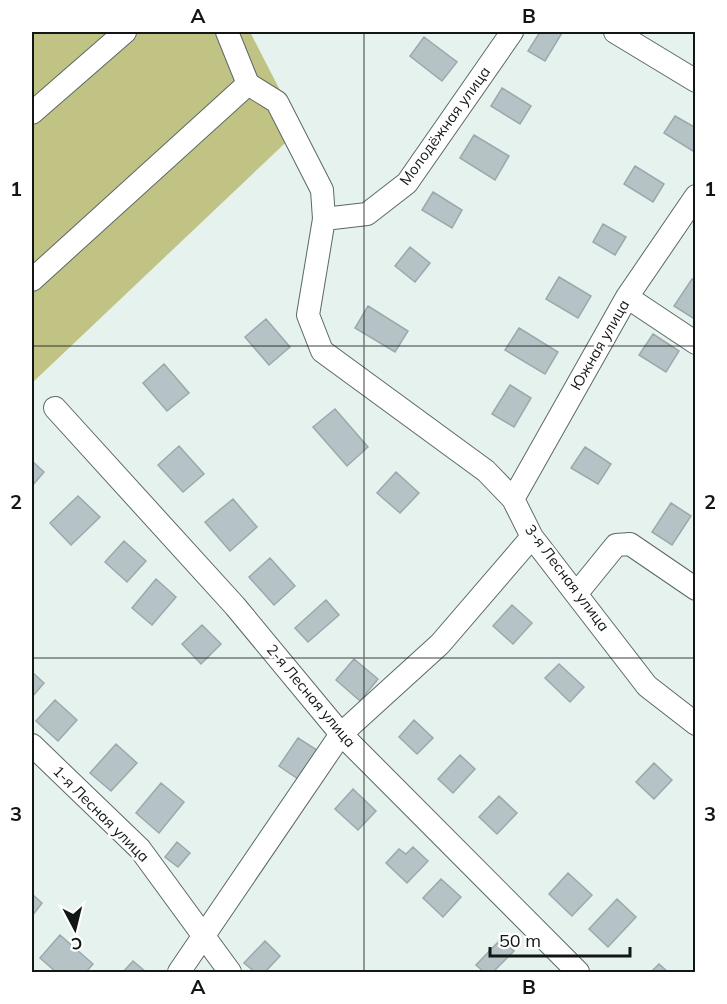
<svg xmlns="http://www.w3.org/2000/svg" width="727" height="1004" font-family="Mulish,sans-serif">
	<rect width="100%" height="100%" fill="#e5f2ee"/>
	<!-- green -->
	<path fill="#c0c383" d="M32,32H250L300,129L32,383Z"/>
	<!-- building -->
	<path fill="#b6c3c6" stroke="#9ca8ab" stroke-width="1.5" d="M540,32H559L562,33L545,61L528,51Z
		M424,37L457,62L442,81L410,56Z
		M502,88L531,106L520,124L491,106Z
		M675,116L696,128V148L693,151L664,133Z
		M474,135L509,156L495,180L460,158Z
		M635,166L664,184L653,202L624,184Z
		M433,192L462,210L452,228L422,210Z
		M603,224L626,237L615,255L593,242Z
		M410,247L430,263L415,282L395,266Z
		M559,277L591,296L578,318L546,299Z
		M692,279L696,281V320L674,306Z
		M368,306L408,331L395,352L355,328Z
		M266,319L290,347L269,365L245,337Z
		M519,328L558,352L545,374L505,350Z
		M653,334L679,351L666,372L639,355Z
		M164,364L189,393L167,411L143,383Z
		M510,385L531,398L514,427L492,414Z
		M335,409L368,447L347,466L313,427Z
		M179,446L204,474L183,492L158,465Z
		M585,447L611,464L598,484L571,468Z
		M32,461L44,472L32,486Z
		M396,472L419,493L400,513L377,493Z
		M78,496L100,517L71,545L50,523Z
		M233,499L257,527L230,551L205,522Z
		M671,503L691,516L672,545L652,532Z
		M124,541L146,561L127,582L105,562Z
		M270,558L295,586L274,605L249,577Z
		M156,579L176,597L152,625L132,608Z
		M326,600L339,615L308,642L295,628Z
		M512,605L532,623L513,644L493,626Z
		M202,625L221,644L201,664L182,644Z
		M354,659L378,679L360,701L336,680Z
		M559,664L584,687L570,702L545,678Z
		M32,672L44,683L32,697Z
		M55,700L77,720L58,741L36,721Z
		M414,720L433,738L417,754L399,737Z
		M298,738L323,754L304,783L279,766Z
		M116,744L137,763L111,791L90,773Z
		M460,755L475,769L453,793L438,779Z
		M654,763L672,780L654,799L636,782Z
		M161,783L184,802L159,833L136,813Z
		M353,789L376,811L358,830L335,809Z
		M499,796L517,813L497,834L479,817Z
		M177,842L190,853L178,867L165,857Z
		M413,847L428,861L407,883L386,863L399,849L406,854Z
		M568,873L592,895L572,916L549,894Z
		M441,879L461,897L443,917L423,898Z
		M32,894L42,903L32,916Z
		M617,899L636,917L608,947L589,929Z
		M60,935L93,964L86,972H56L40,958Z
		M501,939L514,951L493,972H484L476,965Z
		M265,941L280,956L265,972H255L244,963Z
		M133,961L146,972H123Z
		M659,964L668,972H651Z"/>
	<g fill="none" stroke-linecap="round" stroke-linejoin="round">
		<!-- minor casing -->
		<g stroke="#5c6864" stroke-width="24">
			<path id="minor" d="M227,32L248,84
				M512,32L407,183L367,214L324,219L308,315L322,351L486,471L513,499L532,537L647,686L696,724
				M615,32L696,81
				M32,113L125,32
				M32,280L248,84L277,102L322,190L324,219
				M627,297L696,343
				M55,408L235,606L341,734L578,972
				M513,499L627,297L696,196
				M577,593L616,545L630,544L696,589
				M32,745L140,849L230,972
				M179,972L341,734L440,644L532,537"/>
		</g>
		<!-- minor -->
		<use href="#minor" stroke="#fff" stroke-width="22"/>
	</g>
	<!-- grid -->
	<path fill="none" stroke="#121615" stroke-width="1.5" stroke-opacity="0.55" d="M364,32V972M32,346H696M32,658H696"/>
	<g text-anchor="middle" stroke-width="5" stroke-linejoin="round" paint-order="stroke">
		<!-- street labels -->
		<g font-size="15" fill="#121615" stroke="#fff">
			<text transform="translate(445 126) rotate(-54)" y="5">Молодёжная улица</text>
			<text transform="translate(600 345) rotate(-60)" y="5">Южная улица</text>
			<text transform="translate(567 578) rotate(53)" y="5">3-я Лесная улица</text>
			<text transform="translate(311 696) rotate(50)" y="5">2-я Лесная улица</text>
			<text transform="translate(101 814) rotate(45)" y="5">1-я Лесная улица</text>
		</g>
	</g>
	<!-- border -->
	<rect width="727" height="1004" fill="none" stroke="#ffffff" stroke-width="66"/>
	<!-- north arrow -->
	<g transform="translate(75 929) rotate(173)" stroke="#ffffff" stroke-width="4.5" paint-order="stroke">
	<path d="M0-4.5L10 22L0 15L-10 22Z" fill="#121615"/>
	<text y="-9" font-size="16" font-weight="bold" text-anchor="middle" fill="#121615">С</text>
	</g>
	<!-- scale -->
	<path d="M490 947v9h140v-9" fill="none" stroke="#121615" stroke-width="3"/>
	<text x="499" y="947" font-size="18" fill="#121615" stroke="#ffffff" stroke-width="4.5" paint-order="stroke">50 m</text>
	<rect x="33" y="33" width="661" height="938" fill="none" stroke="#121615" stroke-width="2"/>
	<g font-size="20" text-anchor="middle" font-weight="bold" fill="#121615">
		<text x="198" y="23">A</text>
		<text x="529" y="23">B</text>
		<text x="16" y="196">1</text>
		<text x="710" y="196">1</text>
		<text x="16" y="509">2</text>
		<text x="710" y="509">2</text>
		<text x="16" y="821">3</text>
		<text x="710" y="821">3</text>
		<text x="198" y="994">A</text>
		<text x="529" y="994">B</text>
	</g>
</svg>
